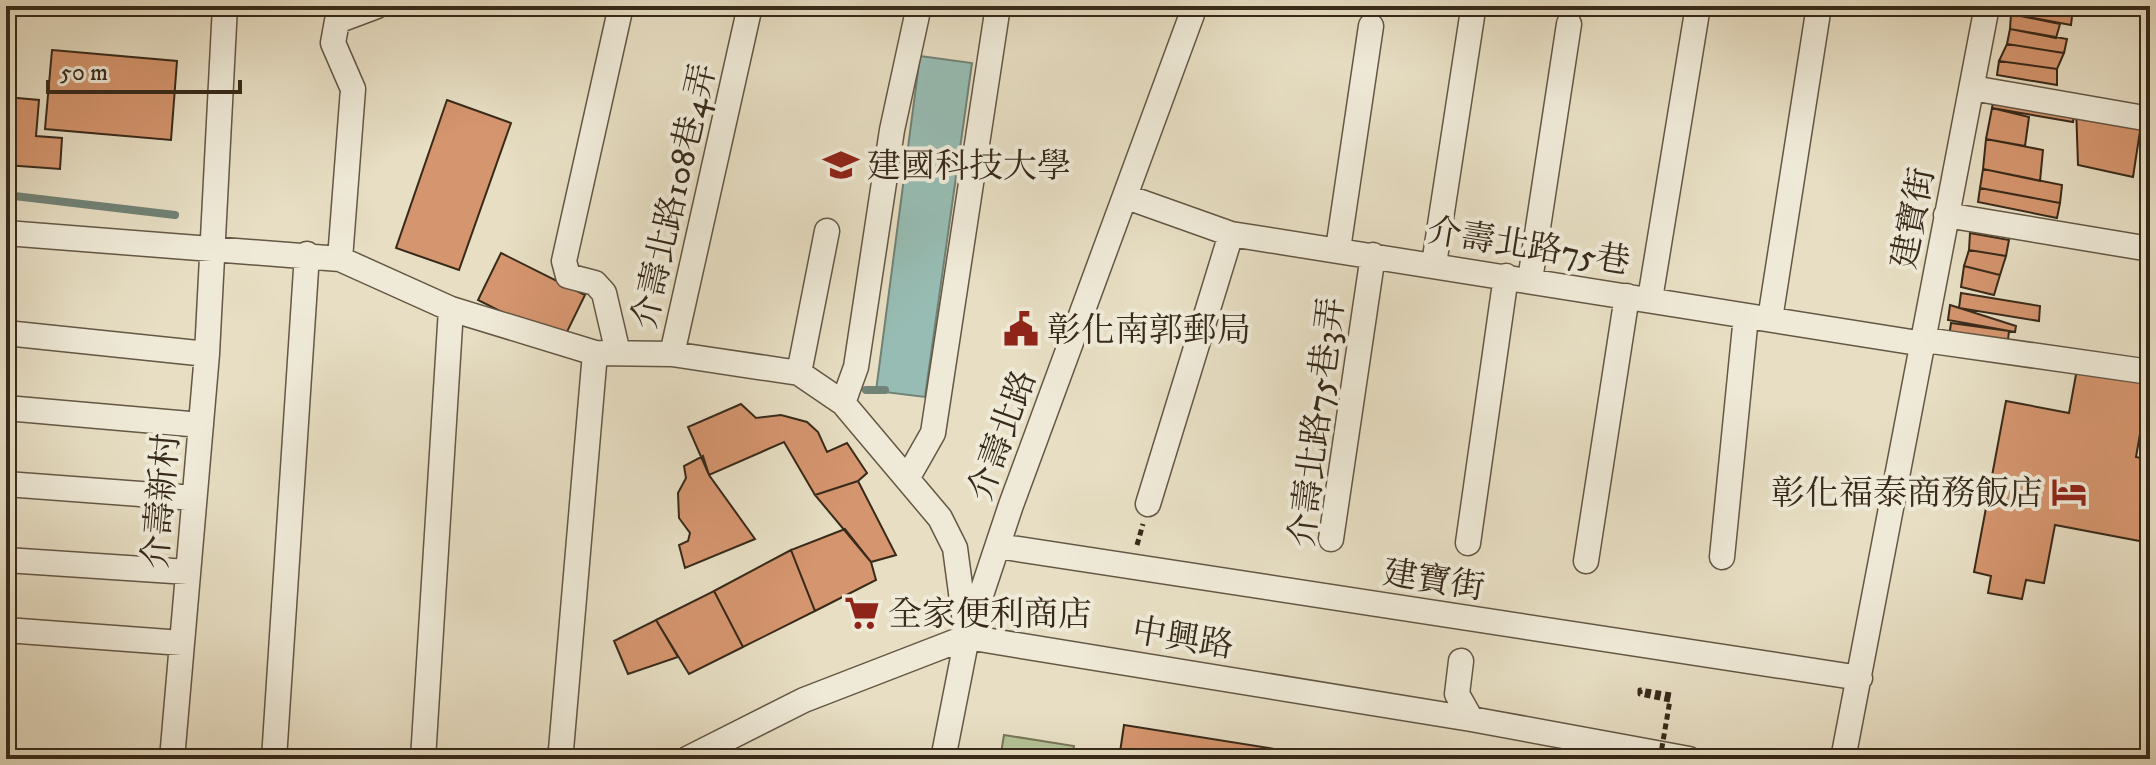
<svg xmlns="http://www.w3.org/2000/svg" width="2156" height="765" font-family="'IM FELL DW Pica','Noto Serif TC',serif">
	<rect width="100%" height="100%" fill="#e7dec3"/>
	<filter id="stains"><feTurbulence type="fractalNoise" baseFrequency=".0025" numOctaves="4"/><feColorMatrix values="0 0 0 0 .2 0 0 0 0 .09 0 0 0 0 .02 0 0 0 .5 -.17"/></filter>
	<radialGradient id="worn" r=".72"><stop offset=".6" stop-color="#630" stop-opacity="0"/><stop offset="1" stop-color="#630" stop-opacity=".3"/></radialGradient>
	<!-- green -->
	<path fill="#b3c295" stroke="#767658" stroke-width="2" d="M1004,735L1074,746L1072,759H1000Z"/>
	<!-- water -->
	<path fill="#97bcb3" stroke="#718276" stroke-width="2" d="M920,56L972,63L925,397L876,391Z"/>
	<g fill="none" stroke-linecap="round" stroke-linejoin="round">
		<!-- stream -->
		<path stroke="#718276" stroke-width="8" d="M6,195L175,215
			M866,390H885"/>
	</g>
	<!-- building -->
	<path fill="#d5956e" stroke="#382a1a" stroke-width="2" d="M2014,6L2073,8L2071,25L2011,14Z
		M2011,14L2060,24L2056,38L2010,29Z
		M2010,29L2067,39L2064,53L2007,44Z
		M2007,44L2064,53L2057,69L1999,61Z
		M52,50L177,61L171,140L45,129Z
		M1999,61L2057,69V85L1997,75Z
		M1995,92L2076,106L2073,122L1992,108Z
		M6,97L39,100L36,136L62,138L60,169L6,165Z
		M447,100L511,123L459,270L396,248Z
		M2076,106L2142,118L2133,177L2078,165Z
		M1992,108L2029,117L2025,146L1986,139Z
		M1986,139L2043,150L2040,181L1983,169Z
		M1983,169L2062,185L2060,203L1980,188Z
		M1980,188L2060,203L2057,218L1978,202Z
		M1970,233L2009,240L2006,256L1969,250Z
		M1969,250L2006,256L2000,275L1964,266Z
		M501,253L585,295L562,342L478,300Z
		M1964,266L2000,275L1994,295L1961,287Z
		M1961,293L2040,306L2039,321L1959,308Z
		M1950,305L2016,326L2015,332L1948,320Z
		M1951,323L2009,331L2007,348L1949,337Z
		M2077,369L2149,382L2136,457L2150,460V543L2055,525L2044,583L2026,580L2022,599L1988,593L1991,576L1974,572L2006,401L2069,413Z
		M741,404L756,418L781,415L807,422L818,432L827,452L847,443L867,473L858,481L815,495L784,442L709,475L688,427Z
		M703,456L709,475L755,539L685,568L679,545L688,541L690,533L679,518L678,493L686,478L684,466Z
		M858,481L896,555L871,562L815,495Z
		M845,529L871,562L876,580L815,611L791,550Z
		M791,550L815,611L743,647L714,591Z
		M714,591L743,647L689,674L656,620Z
		M656,620L678,657L628,674L614,641Z
		M1124,725L1275,749L1274,759H1119Z"/>
	<g fill="none" stroke-linecap="round" stroke-linejoin="round">
		<!-- minor casing -->
		<g stroke="#645744" stroke-width="27">
			<path id="minor" d="M919,6L892,130L856,367L843,403L940,518L955,548L966,630
				M1972,88L2150,119
				M1127,197L1231,234L1924,344
				M1946,215L2150,249
				M6,233L340,259L451,309L595,353L672,354L799,373L843,403
				M1338,249L1371,26
				M340,259L353,89L333,43L337,21L377,6
				M1434,264L1473,10
				M1530,280L1569,24
				M1650,299L1698,6
				M1770,319L1819,6
				M6,333L207,354
				M1925,340L2150,372
				M618,353L604,293L595,283L568,276L564,261L621,6
				M672,354L750,6
				M799,373L827,231
				M6,408L201,425
				M908,477L933,433L998,6
				M6,484L194,498
				M1148,504L1231,234
				M1331,539L1373,255
				M1468,543L1506,276
				M998,546L1860,678
				M1722,557L1746,316
				M6,560L188,572
				M1586,561L1627,296
				M6,630L182,643
				M1461,661L1457,694L1471,719
				M172,759L207,354L225,6
				M274,759L307,254
				M423,759L451,309
				M557,759L561,750L595,353
				M687,759L804,700L967,637L1471,719L1689,759
				M943,759L967,637L1011,505L1195,6
				M1843,759L1987,6"/>
		</g>
		<!-- path -->
		<path stroke="#382a1a" stroke-width="5" stroke-dasharray="6 4" stroke-linecap="butt" d="M1137,545L1143,524
			M1462,596L1466,566
			M1670,700L1640,694V690L1671,695"/>
		<!-- minor -->
		<use href="#minor" stroke="#efead8" stroke-width="24"/>
		<!-- path-bridge -->
		<path stroke="#382a1a" stroke-width="5" stroke-dasharray="6 4" stroke-linecap="butt" d="M1660,759L1670,700"/>
	</g>
	<!-- icons -->
	<defs>
		<g id="university-bare" transform="scale(2.76)"><path d="M0-5L7-2L0 1L-7-2ZM-4 1L0 2.5L4 1V4Q0 6-4 4Z" fill="#8f2418" stroke="#efead8" stroke-width="2.5" paint-order="stroke"/></g>
		<g id="civic-bare" transform="scale(2.76)"><path d="M-.6-6.5H3V-4.5H.6V-3L4-1V1h2V6H-6V1h2V-1L-.6-3ZM-1.2 2.5V6h2.4V2.5Z" fill="#8f2418" stroke="#efead8" stroke-width="2.5" paint-order="stroke"/></g>
		<g id="hotel-bare" transform="scale(2.76)"><path d="M-6-4.5h1.5V1H6V5H4.5V3h-9V5H-6ZM-4 0a1.8 1.8 0 1 1 3.6 0ZM.5 0V-2.5h3Q6-2.5 6 0Z" fill="#8f2418" stroke="#efead8" stroke-width="2.5" paint-order="stroke"/></g>
		<g id="supermarket-bare" transform="scale(2.76)"><path d="M-6-5.5h2.5l.6 2H6L4.5 2H-2.5L-4.4-4H-6ZM-1.5 3.2a1.3 1.3 0 1 0 .1 0ZM3 3.2a1.3 1.3 0 1 0 .1 0Z" fill="#8f2418" stroke="#efead8" stroke-width="2.5" paint-order="stroke"/></g>
	</defs>
	<g fill-rule="evenodd">
		<use href="#university-bare" x="841" y="165"/>
		<use href="#civic-bare" x="1021" y="329"/>
		<use href="#hotel-bare" x="2069" y="492"/>
		<use href="#supermarket-bare" x="862" y="613"/>
	</g>
	<g text-anchor="middle" stroke-width="8" stroke-linejoin="round" paint-order="stroke">
		<!-- poi labels -->
		<g font-size="34" fill="#382a1a" stroke="#efead8" text-anchor="start">
			<text x="867" y="177">建國科技大學</text>
			<text x="1047" y="341">彰化南郭郵局</text>
			<text x="2043" y="504" text-anchor="end">彰化福泰商務飯店</text>
			<text x="888" y="625">全家便利商店</text>
		</g>
		<!-- street labels -->
		<g font-size="34" fill="#382a1a" stroke="#efead8">
			<text transform="translate(673 196) rotate(-77)" y="12">介壽北路108巷4弄</text>
			<text transform="translate(1912 218) rotate(-79)" y="12">建寶街</text>
			<text transform="translate(1529 245) rotate(9)" y="12">介壽北路75巷</text>
			<text transform="translate(1316 422) rotate(-83)" y="12">介壽北路75巷3弄</text>
			<text transform="translate(1001 435) rotate(-70)" y="12">介壽北路</text>
			<text transform="translate(160 501) rotate(-85)" y="12">介壽新村</text>
			<text transform="translate(1434 579) rotate(9)" y="12">建寶街</text>
			<text transform="translate(1183 637) rotate(9)" y="12">中興路</text>
		</g>
	</g>
	<!-- margin -->
	<rect width="2156" height="765" fill="none" stroke="#e7dec3" stroke-width="32"/>
	<rect x="8" y="8" width="2140" height="749" fill="none" stroke="#382a1a" stroke-width="4"/>
	<rect x="16" y="16" width="2124" height="733" fill="none" stroke="#382a1a" stroke-width="2"/>
	<!-- scale -->
	<path d="M48 80v12h192v-12" fill="none" stroke="#382a1a" stroke-width="4"/>
	<text x="60" y="80" font-size="24" fill="#382a1a" stroke="#efead8" stroke-width="6" paint-order="stroke">50 m</text>
	<rect width="100%" height="100%" filter="url(#stains)"/>
	<rect width="100%" height="100%" fill="url(#worn)"/>
</svg>
